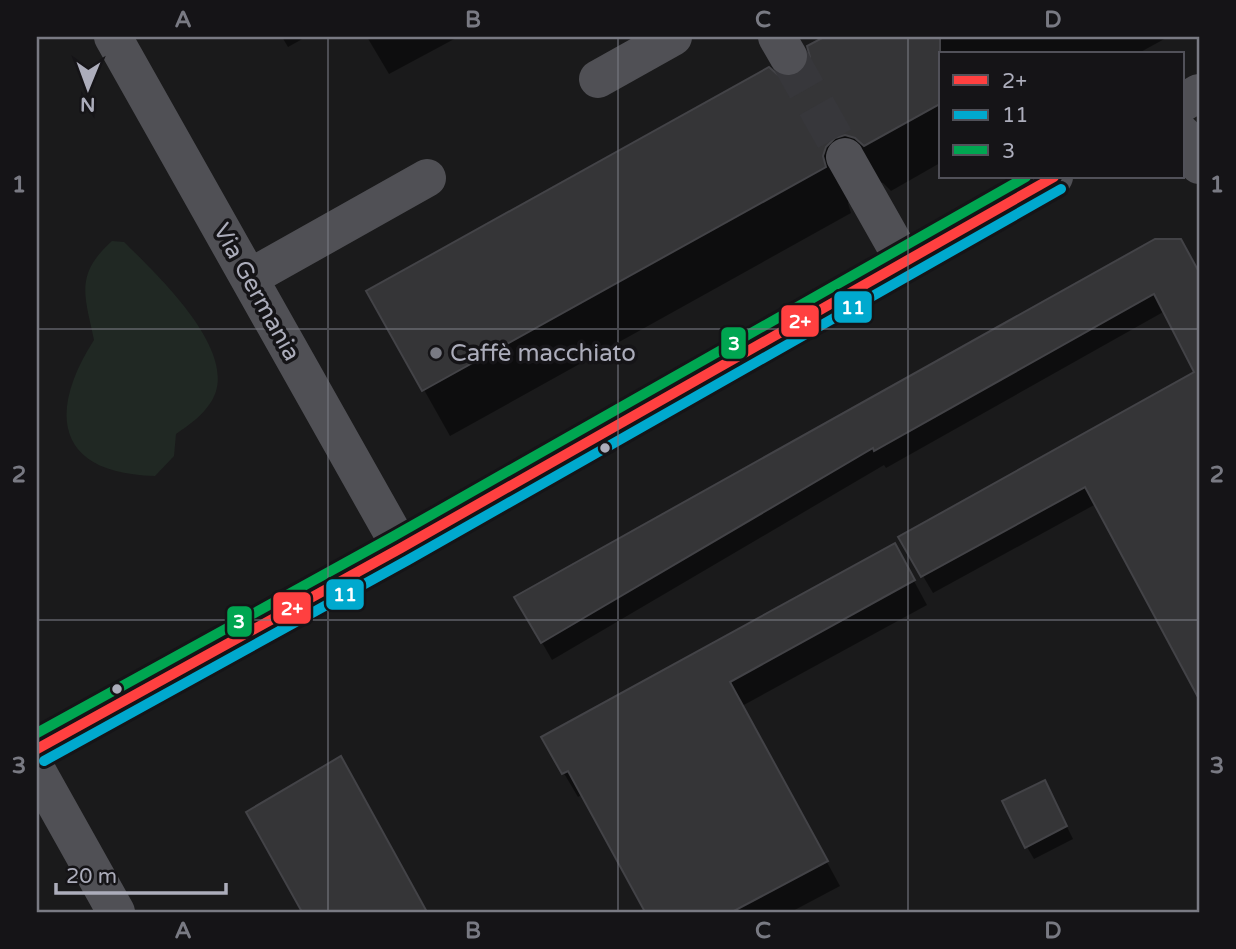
<svg xmlns="http://www.w3.org/2000/svg" width="1236" height="949" font-family="'Varela Round',sans-serif">
	<rect width="100%" height="100%" fill="#1a1a1b"/>
	<!-- green -->
	<path fill="#202823" d="M112,241L124,242C154,272 243,353 211,402C202,416 189,425 176,434L174,456L155,476C56,474 47,413 94,340C85,296 74,275 112,241Z"/>
	<!-- shadow -->
	<path fill="#0007" d="M282,37H306L288,47Z
		M367,37H458L389,74Z
		M827,37H1168L1137,54H940V163L891,191L883,183L871,180L851,192L848,203L851,213L450,436L369,292L777,77L789,80L799,77L809,67L812,57L809,47Z
		M1180,241L1199,275V484L1186,504L1199,497V678L1192,681L1096,504L933,593L900,537L1196,373L1165,311L886,468L884,465L552,660L516,597Z
		M908,570L927,605L742,706L840,886L791,912H647L583,794L578,797L543,738Z
		M1051,795L1073,839L1034,859L1027,847Z
		M363,797L426,912H304L248,812Z"/>
	<!-- building -->
	<path fill="#353537" stroke="#434347" stroke-width="2" d="M824,37H940V104L864,146L855,138L845,135L835,138L826,147L823,156L826,167L422,391L366,291L769,67L778,75L789,78L798,75L807,66L810,57L807,46Z
		M1155,239H1181L1199,272V699L1085,487L921,577L898,537L1194,372L1154,294L874,451L873,448L541,643L514,597Z
		M895,543L915,580L730,682L828,861L732,912H645L568,771L562,774L541,737Z
		M341,756L427,912H302L246,812Z
		M1045,780L1067,826L1025,848L1002,801Z"/>
	<g fill="none" stroke-linecap="round" stroke-linejoin="round">
		<!-- minor-tunnel -->
		<path stroke="#37373b" stroke-width="38" stroke-dasharray="38 19" stroke-linecap="butt" d="M788,56L845,157"/>
		<!-- minor -->
		<path stroke="#505055" stroke-width="38" d="M113,37L401,548
			M777,37L788,56
			M598,79L673,37
			M1182,103L1199,93
			M1182,134L1199,165
			M845,157L905,263
			M249,278L427,178
			M37,749L401,548L1054,177
			M37,771L116,912"/>
		<!-- bus-1 casing -->
		<g stroke="#151417" stroke-width="16">
			<path id="bus-1" d="M37,749L401,548L1054,177"/>
		</g>
		<!-- bus-2 casing -->
		<g stroke="#151417" stroke-width="16">
			<path id="bus-2" d="M44,761L408,560L1061,189"/>
		</g>
		<!-- bus-3 casing -->
		<g stroke="#151417" stroke-width="16">
			<path id="bus-3" d="M37,733L394,536L1026,177"/>
		</g>
		<!-- bus-1 -->
		<use href="#bus-1" stroke="#ff4040" stroke-width="10"/>
		<!-- bus-2 -->
		<use href="#bus-2" stroke="#00a9ce" stroke-width="10"/>
		<!-- bus-3 -->
		<use href="#bus-3" stroke="#00a651" stroke-width="10"/>
	</g>
	<!-- grid -->
	<path fill="none" stroke="#797a83" stroke-width="2" stroke-opacity="0.55" d="M328,37V912M618,37V912M908,37V912M37,329H1199M37,620H1199"/>
	<!-- markers -->
	<circle fill="#797a83" stroke="#151417" stroke-width="2.5" cx="436" cy="353" r="7"/>
	<g fill="#acadbb" stroke="#151417" stroke-width="2.5">
		<circle cx="605" cy="448" r="6"/>
		<circle cx="117" cy="689" r="6"/>
	</g>
	<g text-anchor="middle" stroke-width="7" stroke-linejoin="round" paint-order="stroke">
		<!-- street labels -->
		<g font-size="24" fill="#acadbb" stroke="#151417">
			<text transform="translate(257 292) rotate(61)" y="8">Via Germania</text>
		</g>
		<!-- poi labels -->
		<g font-size="24" fill="#acadbb" stroke="#151417" text-anchor="start">
			<text x="450" y="361">Caffè macchiato</text>
		</g>
	</g>
	<g stroke="#151417" stroke-width="2.5">
		<rect x="833" y="290" width="40" height="34" rx="7" fill="#00a9ce"/>
		<rect x="780" y="304" width="40" height="34" rx="7" fill="#ff4040"/>
		<rect x="720" y="326" width="27" height="34" rx="7" fill="#00a651"/>
		<rect x="325" y="578" width="40" height="33" rx="7" fill="#00a9ce"/>
		<rect x="272" y="591" width="40" height="34" rx="7" fill="#ff4040"/>
		<rect x="226" y="605" width="27" height="33" rx="7" fill="#00a651"/>
	</g>
	<g font-size="19" text-anchor="middle" font-weight="bold" fill="#fff">
		<text x="853" y="314">11</text>
		<text x="800" y="328">2+</text>
		<text x="734" y="350">3</text>
		<text x="345" y="601">11</text>
		<text x="292" y="615">2+</text>
		<text x="239" y="628">3</text>
	</g>
	<!-- border -->
	<rect width="1236" height="949" fill="none" stroke="#151417" stroke-width="77"/>
	<!-- legend -->
	<rect x="939" y="52" width="245" height="126" fill="#151417" stroke="#515159" stroke-width="2"/>
	<rect x="953" y="75" width="35" height="10" fill="#ff4040" stroke="#515159" stroke-width="2"/>
	<text x="1002" y="88" font-size="21" fill="#acadbb">2+</text>
	<rect x="953" y="110" width="35" height="10" fill="#00a9ce" stroke="#515159" stroke-width="2"/>
	<text x="1002" y="122" font-size="21" fill="#acadbb">11</text>
	<rect x="953" y="145" width="35" height="10" fill="#00a651" stroke="#515159" stroke-width="2"/>
	<text x="1002" y="158" font-size="21" fill="#acadbb">3</text>
	<!-- north arrow -->
	<g transform="translate(88 88) rotate(181)" stroke="#151417" stroke-width="5" paint-order="stroke">
	<path d="M0-5L12 26L0 18L-12 26Z" fill="#acadbb"/>
	<text y="-10" font-size="19" font-weight="bold" text-anchor="middle" fill="#acadbb">N</text>
	</g>
	<!-- scale -->
	<path d="M56 883v10h170v-10" fill="none" stroke="#acadbb" stroke-width="3.5"/>
	<text x="66" y="883" font-size="21" fill="#acadbb" stroke="#151417" stroke-width="5" paint-order="stroke">20 m</text>
	<rect x="38" y="38" width="1160" height="873" fill="none" stroke="#797a83" stroke-width="2.5"/>
	<g font-size="23" text-anchor="middle" font-weight="bold" fill="#797a83">
		<text x="183" y="27">A</text>
		<text x="473" y="27">B</text>
		<text x="763" y="27">C</text>
		<text x="1053" y="27">D</text>
		<text x="19" y="192">1</text>
		<text x="1217" y="192">1</text>
		<text x="19" y="482">2</text>
		<text x="1217" y="482">2</text>
		<text x="19" y="773">3</text>
		<text x="1217" y="773">3</text>
		<text x="183" y="938">A</text>
		<text x="473" y="938">B</text>
		<text x="763" y="938">C</text>
		<text x="1053" y="938">D</text>
	</g>
</svg>
